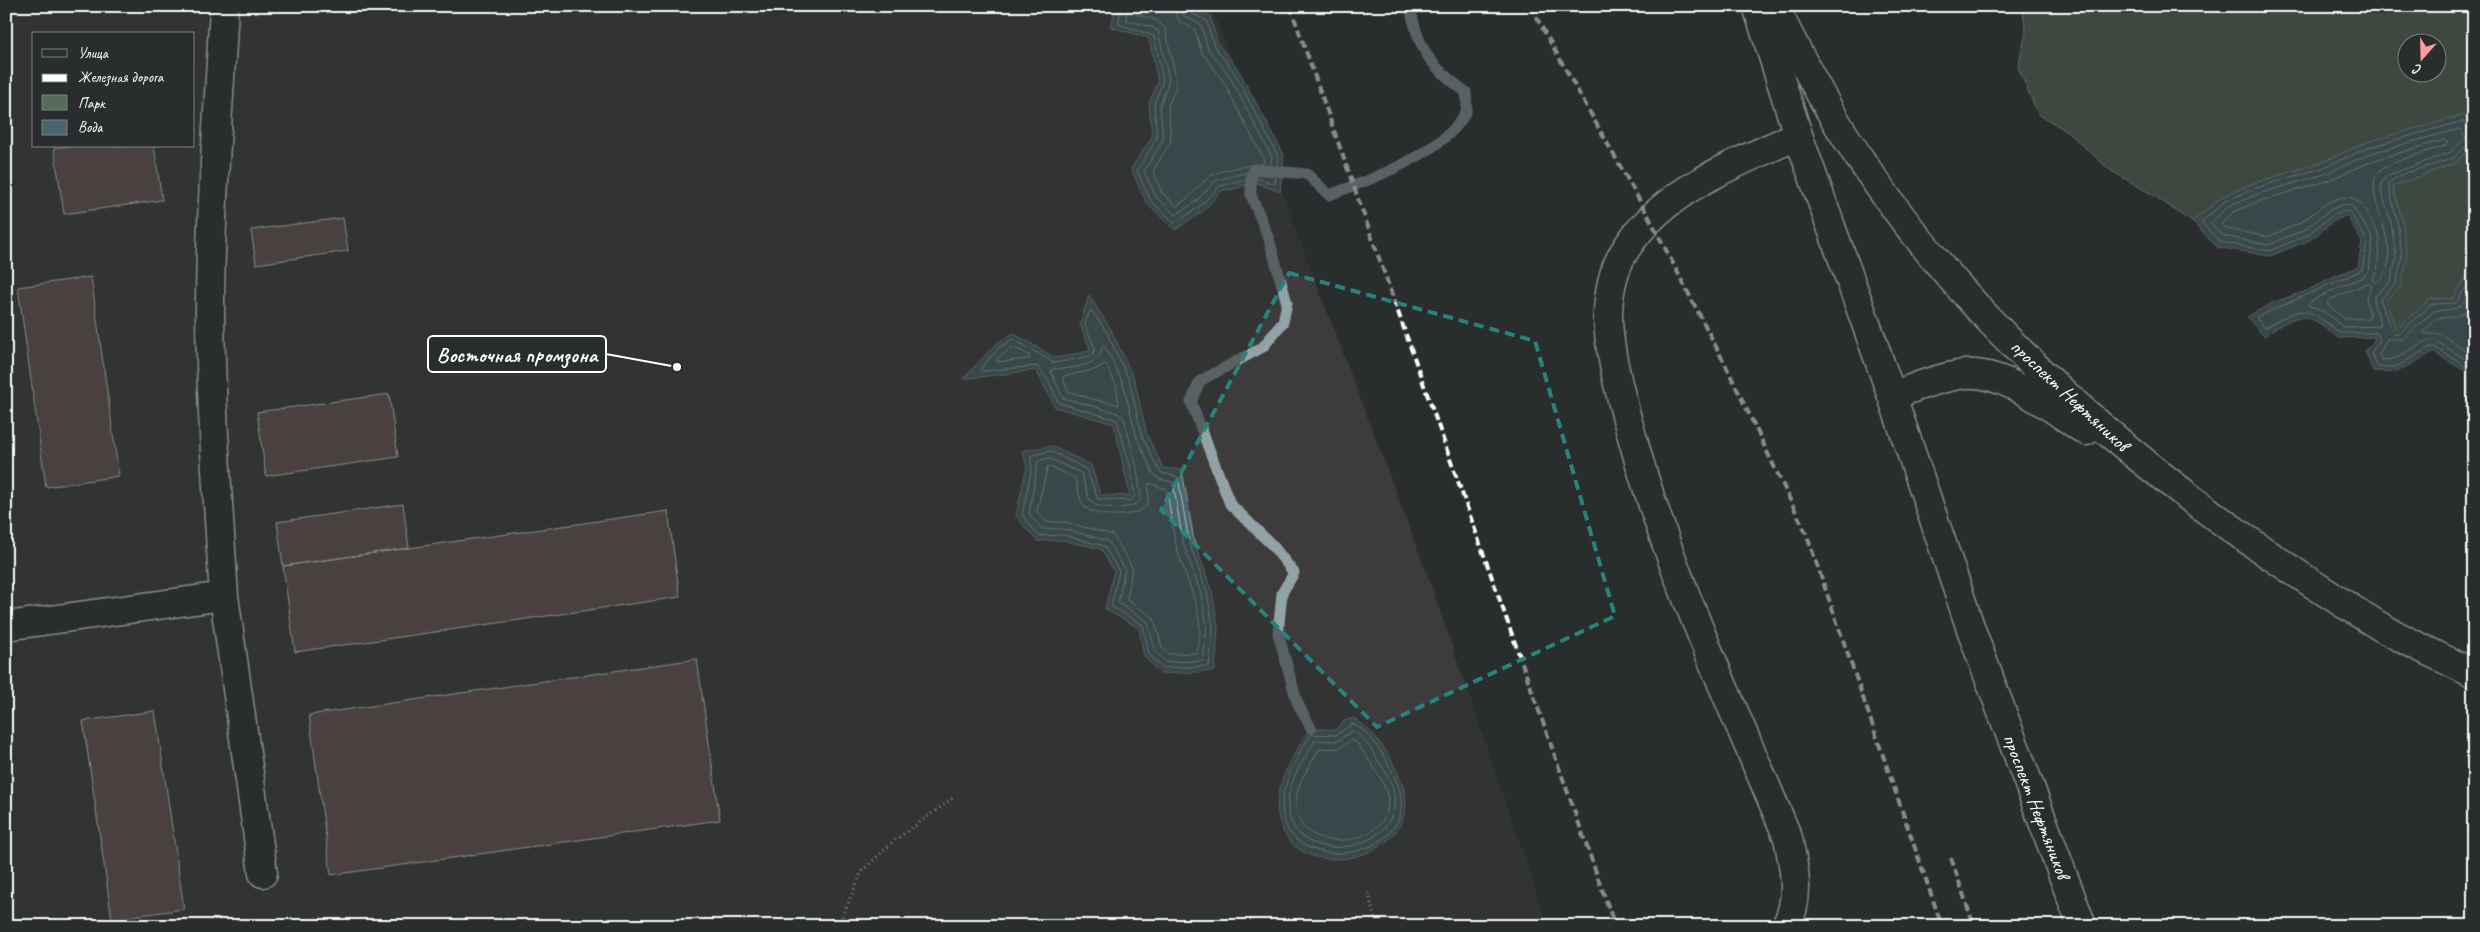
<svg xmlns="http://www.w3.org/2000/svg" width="2480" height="932" font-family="Caveat,sans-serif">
	<rect width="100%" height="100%" fill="#2a2d2e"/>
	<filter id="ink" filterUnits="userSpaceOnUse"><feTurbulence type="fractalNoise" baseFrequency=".02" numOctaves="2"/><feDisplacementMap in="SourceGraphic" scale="10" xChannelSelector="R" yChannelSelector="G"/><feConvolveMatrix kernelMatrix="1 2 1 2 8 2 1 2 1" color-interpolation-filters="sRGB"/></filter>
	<g filter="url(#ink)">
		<!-- built -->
		<path fill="#3e3a3b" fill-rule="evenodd" d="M6,6H1211L1432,587L1548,926H6ZM34,34H194V146H34Z"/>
		<!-- green -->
		<path fill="#556c59" stroke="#aab6ac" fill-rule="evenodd" d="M2022,6H2474V133L2468,115L2368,142L2320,163L2254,183L2223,196L2192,222L2153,195L2110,170L2067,131L2038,114L2018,67L2026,32ZM2408,42H2438V72H2408Z
			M2474,146V238L2471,242V269L2453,299H2430L2396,331L2385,300L2401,287L2402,219L2392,186L2455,163Z"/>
		<!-- water -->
		<path fill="#48666b" stroke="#91a3a6" d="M1117,6H1186L1210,16L1218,44L1238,69L1284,155L1280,192L1254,182L1234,189L1222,190L1203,211L1175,230L1147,204L1131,169L1152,137L1149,103L1158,82L1149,38L1110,27Z
			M2468,114L2474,133V146L2455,163L2392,186L2402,219L2407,258L2401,287L2385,300L2396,330L2430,299H2453L2471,269V242L2474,238V426L2466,410L2467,372L2433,352L2397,372L2373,371L2365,350L2371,345L2376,337L2338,338C2305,309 2299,312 2264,336L2247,317L2274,302L2307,291L2332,277L2358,267L2362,242L2347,215L2334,221L2310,240L2270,256L2217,247L2192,222L2223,196L2254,183L2320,163L2368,142Z
			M1089,295L1110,328L1134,379L1147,435L1163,468L1182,470L1194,541L1212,592L1218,626L1215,671L1161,674L1144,656L1139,628L1105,609L1114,571L1101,549L1062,540L1037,541L1016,516L1027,466L1022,451L1051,446L1091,465L1100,495L1130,496L1114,424L1055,407L1036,370L963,379L996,344L1013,333L1055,358L1091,351L1080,324Z
			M1354,718C1376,733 1391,756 1401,781C1409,799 1407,815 1396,831C1375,861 1313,872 1288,839C1267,810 1281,777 1297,750C1302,742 1305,735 1311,728L1335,730L1344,721Z"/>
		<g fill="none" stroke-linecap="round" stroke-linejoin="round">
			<!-- shore -->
			<path stroke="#b6c2c4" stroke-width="1" d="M1122,6L1118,24L1154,36L1163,81L1154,104L1157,138L1137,171L1151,201L1175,223L1199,207L1220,186L1254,177L1275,184L1278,156L1234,72L1214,46L1206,20L1190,13L1187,6
				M1128,6L1126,20L1152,27L1158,31L1169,80L1160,105L1163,140L1144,171L1156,197L1176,215L1195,202L1217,180L1253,171L1269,175L1272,157L1229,75L1208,49L1201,25L1184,16L1181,6
				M1136,6V14L1156,20L1165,28L1176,79V87L1168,106L1171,141L1153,171L1162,193L1177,206C1190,198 1198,186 1209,177C1215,171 1254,163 1262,165L1264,160L1222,79L1202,53L1195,30L1179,21L1173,6
				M2460,129L2466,138L2449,153L2388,175L2381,183V190L2391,222L2396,258L2391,281L2374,297V304L2381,324L2380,326L2343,327L2326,313L2308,305L2310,302L2337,288L2363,277L2369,271L2373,238L2352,206L2344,204L2330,210L2304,230L2268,245L2223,236L2210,224L2228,206L2258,194L2325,174L2372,153Z
				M2474,130L2468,129L2463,121L2370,147L2322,168L2256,188L2225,201L2201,222L2220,242L2269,251L2307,235L2332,216L2345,211L2350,212L2367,241L2362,270L2257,317V320L2265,328C2305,305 2304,305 2340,333H2377L2380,340L2371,353L2378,367H2396L2430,347H2435L2471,370V408L2474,415
				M2445,140L2448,142L2445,146C2427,152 2395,159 2380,171C2356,192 2413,255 2376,283L2372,280L2377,270L2380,238L2363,206L2353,198L2341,197L2327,203L2300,223L2268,237L2227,229L2221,224L2233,212L2260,201L2327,181L2375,160Z
				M2474,143C2464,144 2460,155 2451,159C2434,167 2401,170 2388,184L2397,220L2402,258L2396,284L2380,299L2392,332L2396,335L2400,333L2431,304L2456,303L2474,274
				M2368,283L2372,286L2366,299L2370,316L2369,318L2345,319L2327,304L2328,301Z
				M2474,286C2459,311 2462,308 2434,311L2403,339H2387L2379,355L2382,360C2405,361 2414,341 2434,340L2474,364
				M2474,301C2464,317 2455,317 2437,318L2424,331L2426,334H2440L2474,355
				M1091,310L1106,331L1129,380L1142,436L1159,470L1162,473L1178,477L1189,542L1207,593L1213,626L1209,666L1162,668L1149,654L1143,625L1111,606L1119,571L1104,546L1063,535L1039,536L1022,515L1032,467L1030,456L1050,451L1086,469L1098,499L1130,501L1135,496L1131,469L1117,420L1059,403L1048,380L1037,366L983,371L980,369L999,348L1013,339L1054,363L1092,356L1095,349L1085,324Z
				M1104,345L1123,383L1137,438L1153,473L1159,479L1173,482L1183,543L1201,594L1207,626L1203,661L1166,662L1155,651L1148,622L1118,603L1125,569L1108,541L1064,529H1042L1029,514L1038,461L1048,458L1081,473L1089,499L1095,505C1107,508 1133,511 1141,499L1137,468L1124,418L1118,413L1063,398L1051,372L1052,369C1068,369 1102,367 1102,347Z
				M1013,347L1029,355V359L997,362V359Z
				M1106,364L1116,385L1119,405L1092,399L1068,391L1063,379L1064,376L1094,370Z
				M1048,466L1075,478C1078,488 1079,501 1086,508C1096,518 1137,518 1146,506C1151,498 1147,491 1149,483L1166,489C1171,507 1171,527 1176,545C1185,580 1208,617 1197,653L1168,654L1162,647L1154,618L1127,600L1132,567L1113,535L1065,522H1046L1037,512Z
				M1353,724C1373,733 1387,761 1396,780C1433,865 1264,885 1284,792C1287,777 1302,745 1312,734L1336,735Z
				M1352,731C1366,737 1374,755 1383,768C1437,850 1283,881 1288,800C1290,778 1305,759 1315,740L1337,741Z
				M1352,740L1357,743C1368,760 1388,782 1388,804C1386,849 1293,857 1296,801C1297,781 1311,765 1319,749L1339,748Z"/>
			<!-- stream -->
			<path stroke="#91a3a6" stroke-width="11" d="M1311,728L1297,702L1278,633L1282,593L1294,573L1273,546L1230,504L1191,402L1200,381L1263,347L1283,322L1287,303L1269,239L1251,195V177L1254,169L1307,174L1329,195C1368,181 1449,151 1466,111C1468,106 1466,98 1466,92C1429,65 1419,51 1410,6"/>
		</g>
		<!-- building -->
		<path fill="#6d5a58" stroke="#fff" d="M69,146H154L162,200L64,214L54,148Z
			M343,218L348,251L256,264L251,230Z
			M91,277L119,476L46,487L18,287Z
			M389,394L398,457L266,476L257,412Z
			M403,504L409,548L283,566L277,522Z
			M668,511L680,597L295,652L283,566Z
			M697,659L720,820L331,875L309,715Z
			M155,711L184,909L112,919L83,721Z"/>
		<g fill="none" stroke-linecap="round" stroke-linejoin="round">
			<!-- minor casing -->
			<g stroke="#fff" stroke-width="31">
				<path id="minor" d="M224,596C218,502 211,407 210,313C210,211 219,108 224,6
					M6,626L224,596L263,873
					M1786,926C1801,898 1794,867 1788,838C1733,707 1671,577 1633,440C1623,405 1607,348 1608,312C1609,291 1613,270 1624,252C1662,189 1735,165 1798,135"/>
			</g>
			<!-- major casing -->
			<g stroke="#fff" stroke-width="31">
				<path id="major" d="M1757,6L1798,135L1892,396L1973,635L2082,926
					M1774,6C1795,47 1816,89 1840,128C1971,339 2171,499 2381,627C2411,644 2443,658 2474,674
					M1892,396C1916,387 1940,377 1966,374C2006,371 2053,410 2086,431"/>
			</g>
			<!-- path -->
			<path stroke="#fff" stroke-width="3" stroke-dasharray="1 4" stroke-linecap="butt" d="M1369,893L1376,926
				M838,926L862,871L894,841L953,798"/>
			<!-- minor -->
			<use href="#minor" stroke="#2a2d2e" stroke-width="28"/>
			<!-- major -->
			<use href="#major" stroke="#2a2d2e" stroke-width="28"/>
			<!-- rail -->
			<path stroke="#fff" stroke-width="4" stroke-dasharray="8 4" stroke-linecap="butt" d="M1290,6L1615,926
				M1530,6L1650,219L1726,366L1806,533L1942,926
				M1951,858L1974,926"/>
		</g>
	</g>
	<!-- marked area -->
	<path d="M0 0H2480V932H0ZM1289,273L1535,341L1615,616L1377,727L1161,510Z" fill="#2a2d2e" fill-opacity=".55" fill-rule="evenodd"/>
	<path fill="none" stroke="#27847c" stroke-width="4" stroke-dasharray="10 6" stroke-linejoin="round" d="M1289,273L1535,341L1615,616L1377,727L1161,510Z"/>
	<g text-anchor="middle" stroke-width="4" stroke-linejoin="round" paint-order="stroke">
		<!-- street labels -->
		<g font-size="20" fill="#fff" stroke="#2a2d2e">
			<text transform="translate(2070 395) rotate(43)" y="7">проспект Нефтяников</text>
			<text transform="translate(2037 806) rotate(69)" y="7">проспект Нефтяников</text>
		</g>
	</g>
	<!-- callouts -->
	<path fill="none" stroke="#fff" stroke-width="2" d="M677 367L606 354"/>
	<circle fill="#fff" stroke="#2a2d2e" stroke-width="2" cx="677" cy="367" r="5"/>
	<rect fill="#2a2d2e" stroke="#fff" stroke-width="2" x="428" y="336" width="178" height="36" rx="5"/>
	<g font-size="21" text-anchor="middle" font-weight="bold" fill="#fff">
		<text x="517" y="362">Восточная промзона</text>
	</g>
	<!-- margin -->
	<rect width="2480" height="932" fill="none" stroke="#2a2d2e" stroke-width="25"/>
	<rect x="12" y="12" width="2455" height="907" fill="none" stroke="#fff" stroke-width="2" filter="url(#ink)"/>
	<!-- legend -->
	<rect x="32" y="32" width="162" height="115" fill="#2a2d2e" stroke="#7f8182"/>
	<rect x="42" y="49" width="25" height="8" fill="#2a2d2e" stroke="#7f8182"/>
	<text x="78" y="58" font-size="15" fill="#ffffff">Улица</text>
	<rect x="42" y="74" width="25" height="8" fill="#ffffff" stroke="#7f8182"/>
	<text x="78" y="82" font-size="15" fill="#ffffff">Железная дорога</text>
	<rect x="42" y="95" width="25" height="15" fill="#556c59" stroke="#7f8182"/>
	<text x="78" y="108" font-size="15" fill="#ffffff">Парк</text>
	<rect x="42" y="120" width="25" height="15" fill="#48666b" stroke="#7f8182"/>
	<text x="78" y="132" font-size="15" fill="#ffffff">Вода</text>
	<!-- north arrow -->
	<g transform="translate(2422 58) rotate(200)"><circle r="24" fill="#2a2d2e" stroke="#7f8182"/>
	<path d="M0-4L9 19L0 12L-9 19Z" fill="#ff9aa2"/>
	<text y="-8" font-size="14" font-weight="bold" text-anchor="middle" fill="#ffffff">С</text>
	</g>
</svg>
